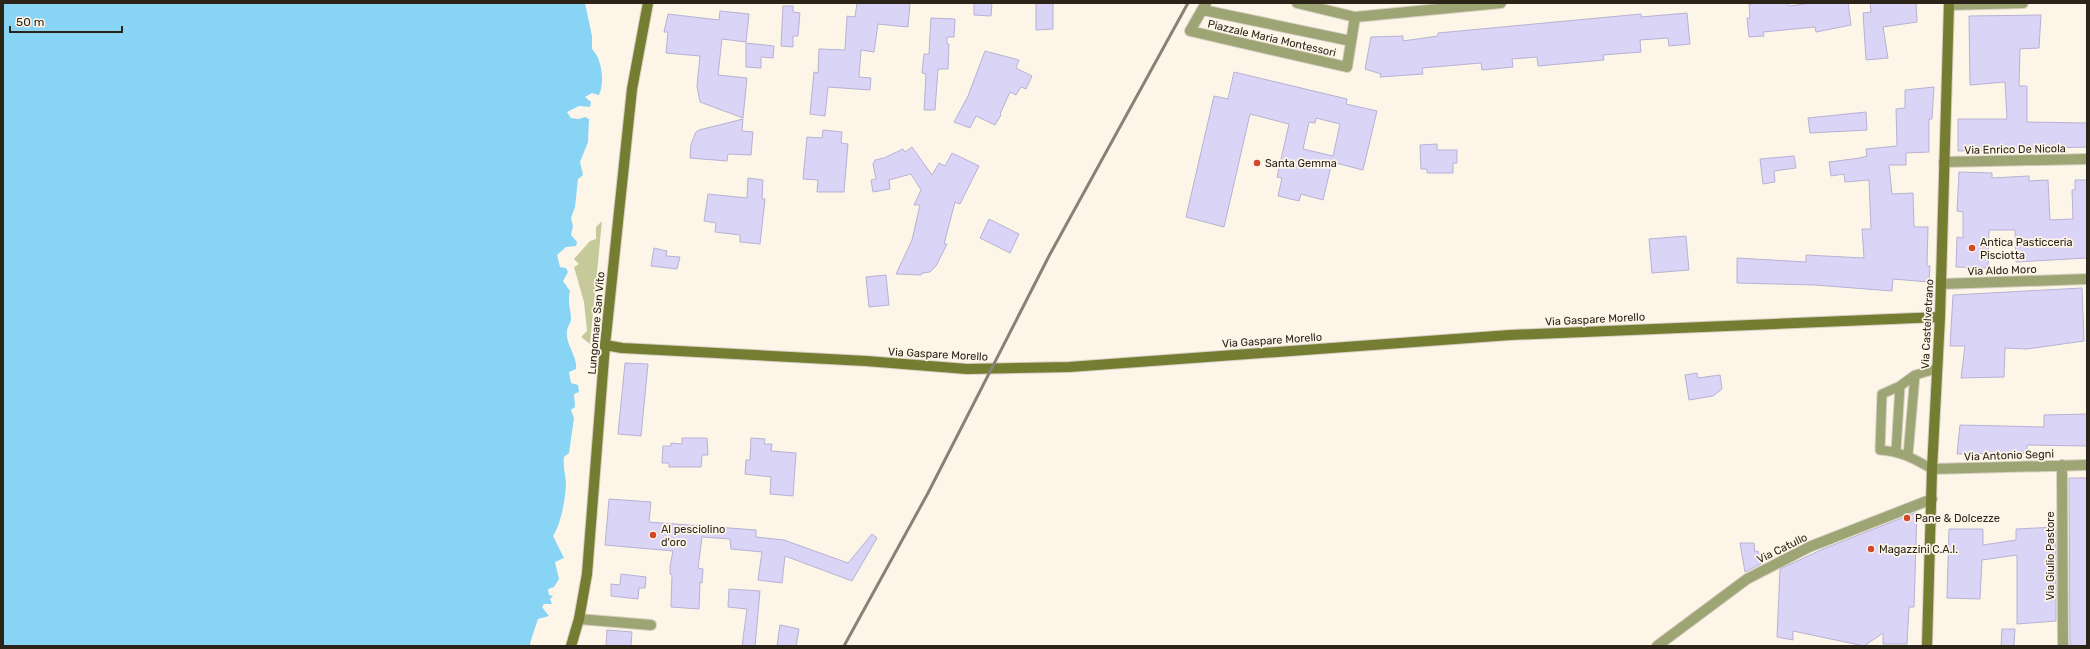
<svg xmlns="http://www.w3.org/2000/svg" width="2090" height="649" font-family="Rubik,sans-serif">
	<rect width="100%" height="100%" fill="#fef5e9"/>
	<!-- green -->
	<path fill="#c6ca9a" d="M602,221L590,344L581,337L587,331L584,302L574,267L579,264L574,259L590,241L596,239V227Z"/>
	<!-- water -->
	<path fill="#88d4f5" d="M3,3H585L592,36V49C602,59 605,82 599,95L592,93L585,97L591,102L590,107L579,106L567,112L571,118L579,119L585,117L589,119L588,142L580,162L583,175L578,179L575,207L571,218L573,226L571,235L577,242L576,246L566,247L557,255L560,267L566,268L568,272L563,281L570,291C567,301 571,310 571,319C571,324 567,326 567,331C565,344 578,357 576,369L569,372L571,383L578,385L579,392L574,394L575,407L571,410L574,418L569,453L564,457C563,466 565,473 566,482C566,497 561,524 553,536L564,558L555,562L559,579L554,587L548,589L549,595L553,596L550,599L552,604H544L542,607L549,616L538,619L530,643L531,646H3Z"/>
	<!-- building -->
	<path fill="#dad4f6" stroke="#b7b2d3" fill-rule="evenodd" d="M857,3H910L908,27L878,24L874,52L861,50L859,77L871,78L870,90L828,87L825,116L810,114L814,72L818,73L819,49L845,50L847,16L855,17Z
		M974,3H992L991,16L974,15Z
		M1036,3H1053V29L1036,30Z
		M1759,3H1788L1789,6L1812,3H1848L1851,25L1816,32L1815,27L1763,32L1764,36L1749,37L1747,18H1750L1749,4Z
		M1870,3H1916L1917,22L1883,27L1888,58L1866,60L1863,13L1871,12Z
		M783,6H793V12L800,13L798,36H793V47L781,46Z
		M720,11L749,14L746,42L722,39L718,75L747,78L743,118L700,102L697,86L700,56L666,53L668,32H664L668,14L719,20Z
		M1687,13L1690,44L1669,46L1668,38L1640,40L1641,52L1603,55L1604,60L1538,66L1537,57L1512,59L1513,67L1482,70L1481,63L1422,68L1423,74L1380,77L1381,74L1365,69L1371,37L1403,36V41L1438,36V33L1641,14V17Z
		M2041,15L2039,48L2020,49L2019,86H2027V122L2087,123V147L1958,151V119H2007L2005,82L1970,85L1969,16Z
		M931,18L955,19L954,37H947V44H949L948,69H938L935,110H924L926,74L922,73L924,54H929Z
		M746,43L774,46L773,58L761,57V68L746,67Z
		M985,51L1019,60L1016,68L1032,76L1026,89L1021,87L1016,95L1010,92L1000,114L1001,115L995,125L976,116L970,128L954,122L968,96Z
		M1234,72L1347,99L1346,104L1377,111L1363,170L1332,162L1323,200L1301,194L1299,201L1278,196L1282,178L1277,177L1289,124L1250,114L1224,227L1186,217L1214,96L1228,99ZM1316,118L1340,124L1333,156L1303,149L1309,122L1315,123Z
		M1934,87L1932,119H1929V152L1906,153V165H1889L1892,194L1913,193L1914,227H1928L1927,266H1930L1929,282L1893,279L1892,291L1815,285L1737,283V258L1806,262V255L1864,258L1862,229H1871L1869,180L1845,182L1844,174L1831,176L1829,162L1860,158L1867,156L1866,149L1897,146L1896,109L1905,108V90Z
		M1866,112L1867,130L1810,133L1808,118Z
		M743,119L742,131L753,132L751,155L728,154L727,161L690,158L691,144L696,132L699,130Z
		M823,130L842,132L841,143L848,144L844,192H817L818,180L803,179L807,137L822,138Z
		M1437,144V150H1457V163H1453V173H1427V169H1421L1420,145Z
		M912,147L932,175L939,163L945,166L952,153L979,166L960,204L955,202L944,244H947L936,266L930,272L922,273L921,275L896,274L912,240L920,205H914L921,190L911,174L889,180L890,189L873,192L871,180L876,179L873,164L875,160L884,158L903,149L905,152Z
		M1794,156L1796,168L1774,171L1775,182L1763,184L1760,159Z
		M1959,172L1992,173V178L2029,176V181L2048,180L2050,220L2073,219L2072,190H2075V180H2087V258L2016,262L2015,230H1989L1988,268L1956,267L1957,237L1963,238V212L1957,211Z
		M748,178L763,180L762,199H765L760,244L740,242V235L715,232L716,223L704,221L708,194L747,198Z
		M989,219L1019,234L1010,253L980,238Z
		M1686,236L1689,270L1652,273L1649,239Z
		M654,248L667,251L666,256L680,257L677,269L651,266Z
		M886,275L889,305L869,307L866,277Z
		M2082,288L2084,341L2027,349L2005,348L2004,377L1961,378L1965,346H1950L1953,295Z
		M625,363L648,364L641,436L618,434Z
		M1697,373L1698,378L1720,375L1722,389L1713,396L1689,400L1685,375Z
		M2087,414V446L2027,445V453L1957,454L1960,425L2044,427V415Z
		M682,438H707L708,455H702L701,467H669V463H662L663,446H671V443L682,444Z
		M751,438L765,439L764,444H772L771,451L796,453L793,496L770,494L771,477L745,474L746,460H750Z
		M2069,478H2087V646H2070Z
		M609,499L651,502L649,522L756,530V537L784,540L848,563L872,534L877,538L852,581L785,556L782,583L758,580L762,552L731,549L730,539L702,537L698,568L703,569L702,583L700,582L699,609L671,607L672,575L670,574V566L673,551L605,545Z
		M1917,512L1914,607H1909L1907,644H1883V633L1864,646L1793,631V640L1777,637L1780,569L1823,549Z
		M2056,527V621L2017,624V555L1982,560L1980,599L1947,598L1949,529H1983V545L2016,540V529Z
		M1740,543H1754L1755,552L1758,551L1761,564L1745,572Z
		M621,574L646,577L645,588H639L638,599L611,596V584L620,585Z
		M729,589L760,591L755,646H742L747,609L728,607Z
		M780,625L799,629L796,646H777Z
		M2002,629H2015L2014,646H2001Z
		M607,630L632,632L631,646H606Z"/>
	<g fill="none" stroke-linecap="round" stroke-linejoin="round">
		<!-- lane casing -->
		<g stroke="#d8cfc3" stroke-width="11">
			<path id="lane" d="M1896,451L1900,386
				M1908,455L1915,375
				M1932,469C1913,458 1902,452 1880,450L1882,394L1900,386L1915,375L1936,369"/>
		</g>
		<!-- street casing -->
		<g stroke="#d8cfc3" stroke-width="12">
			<path id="street" d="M1206,3L1190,31L1347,67L1355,17
				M1297,3L1355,17L1501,3
				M1949,5L2023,3
				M1203,10L1351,41
				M1944,162L2087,159
				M1941,284L2087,279
				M2062,465L2063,646
				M1932,469L2087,465
				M579,619L651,625
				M1657,646L1747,579L1809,547L1932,499"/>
		</g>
		<!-- secondary casing -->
		<g stroke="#d8cfc3" stroke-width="12">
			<path id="secondary" d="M605,345L622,348L866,361L967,369L1069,367L1510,335L1940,317
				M571,646L579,619L587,574L605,345L632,89L648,3
				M1927,646L1932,469L1940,317L1949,3"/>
		</g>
		<!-- lane -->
		<use href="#lane" stroke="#9ea575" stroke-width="9"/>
		<!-- street -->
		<use href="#street" stroke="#9ea575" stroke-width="10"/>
		<!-- secondary -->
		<use href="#secondary" stroke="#747d31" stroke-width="10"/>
		<!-- rail -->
		<path stroke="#898175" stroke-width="3" d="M844,646L928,493L1049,256L1188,3"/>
	</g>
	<!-- markers -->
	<g fill="#d24828" stroke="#fef5e9" stroke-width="1.5">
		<circle cx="1257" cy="163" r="4"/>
		<circle cx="1972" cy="248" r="4"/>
		<circle cx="1907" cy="518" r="4"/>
		<circle cx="653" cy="535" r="4"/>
		<circle cx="1871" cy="549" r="4"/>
	</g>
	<g text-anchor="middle" stroke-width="3.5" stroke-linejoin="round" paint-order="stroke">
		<!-- street labels -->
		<g font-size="11" fill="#2c2418" stroke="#fef5e9">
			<text transform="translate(1272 38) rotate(13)" y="4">Piazzale Maria Montessori</text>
			<text transform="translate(2015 149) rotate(-1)" y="4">Via Enrico De Nicola</text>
			<text transform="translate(2002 270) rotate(-2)" y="4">Via Aldo Moro</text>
			<text transform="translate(1595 319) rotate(-3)" y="4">Via Gaspare Morello</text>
			<text transform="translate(596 323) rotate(-85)" y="4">Lungomare San Vito</text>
			<text transform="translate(1927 324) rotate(-87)" y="4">Via Castelvetrano</text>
			<text transform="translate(1272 340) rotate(-4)" y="4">Via Gaspare Morello</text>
			<text transform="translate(938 354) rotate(3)" y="4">Via Gaspare Morello</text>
			<text transform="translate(2009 455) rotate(-2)" y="4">Via Antonio Segni</text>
			<text transform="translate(1782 548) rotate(-26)" y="4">Via Catullo</text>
			<text transform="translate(2050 556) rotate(-90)" y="4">Via Giulio Pastore</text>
		</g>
		<!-- poi labels -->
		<g font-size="11" fill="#2c2418" stroke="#fef5e9" text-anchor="start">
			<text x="1265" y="167">Santa Gemma</text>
			<text x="1980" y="246">Antica Pasticceria<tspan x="1980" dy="13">Pisciotta</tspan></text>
			<text x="1915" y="522">Pane &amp; Dolcezze</text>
			<text x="661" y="533">Al pesciolino<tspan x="661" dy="13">d'oro</tspan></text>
			<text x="1879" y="553">Magazzini C.A.I.</text>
		</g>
	</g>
	<!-- border -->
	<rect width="2090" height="649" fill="none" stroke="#2c2418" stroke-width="8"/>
	<!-- scale -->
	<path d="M10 26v6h112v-6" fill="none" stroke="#2c2418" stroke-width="2"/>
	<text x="16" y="26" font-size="12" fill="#2c2418" stroke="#fef5e9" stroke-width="3" paint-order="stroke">50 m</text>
</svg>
